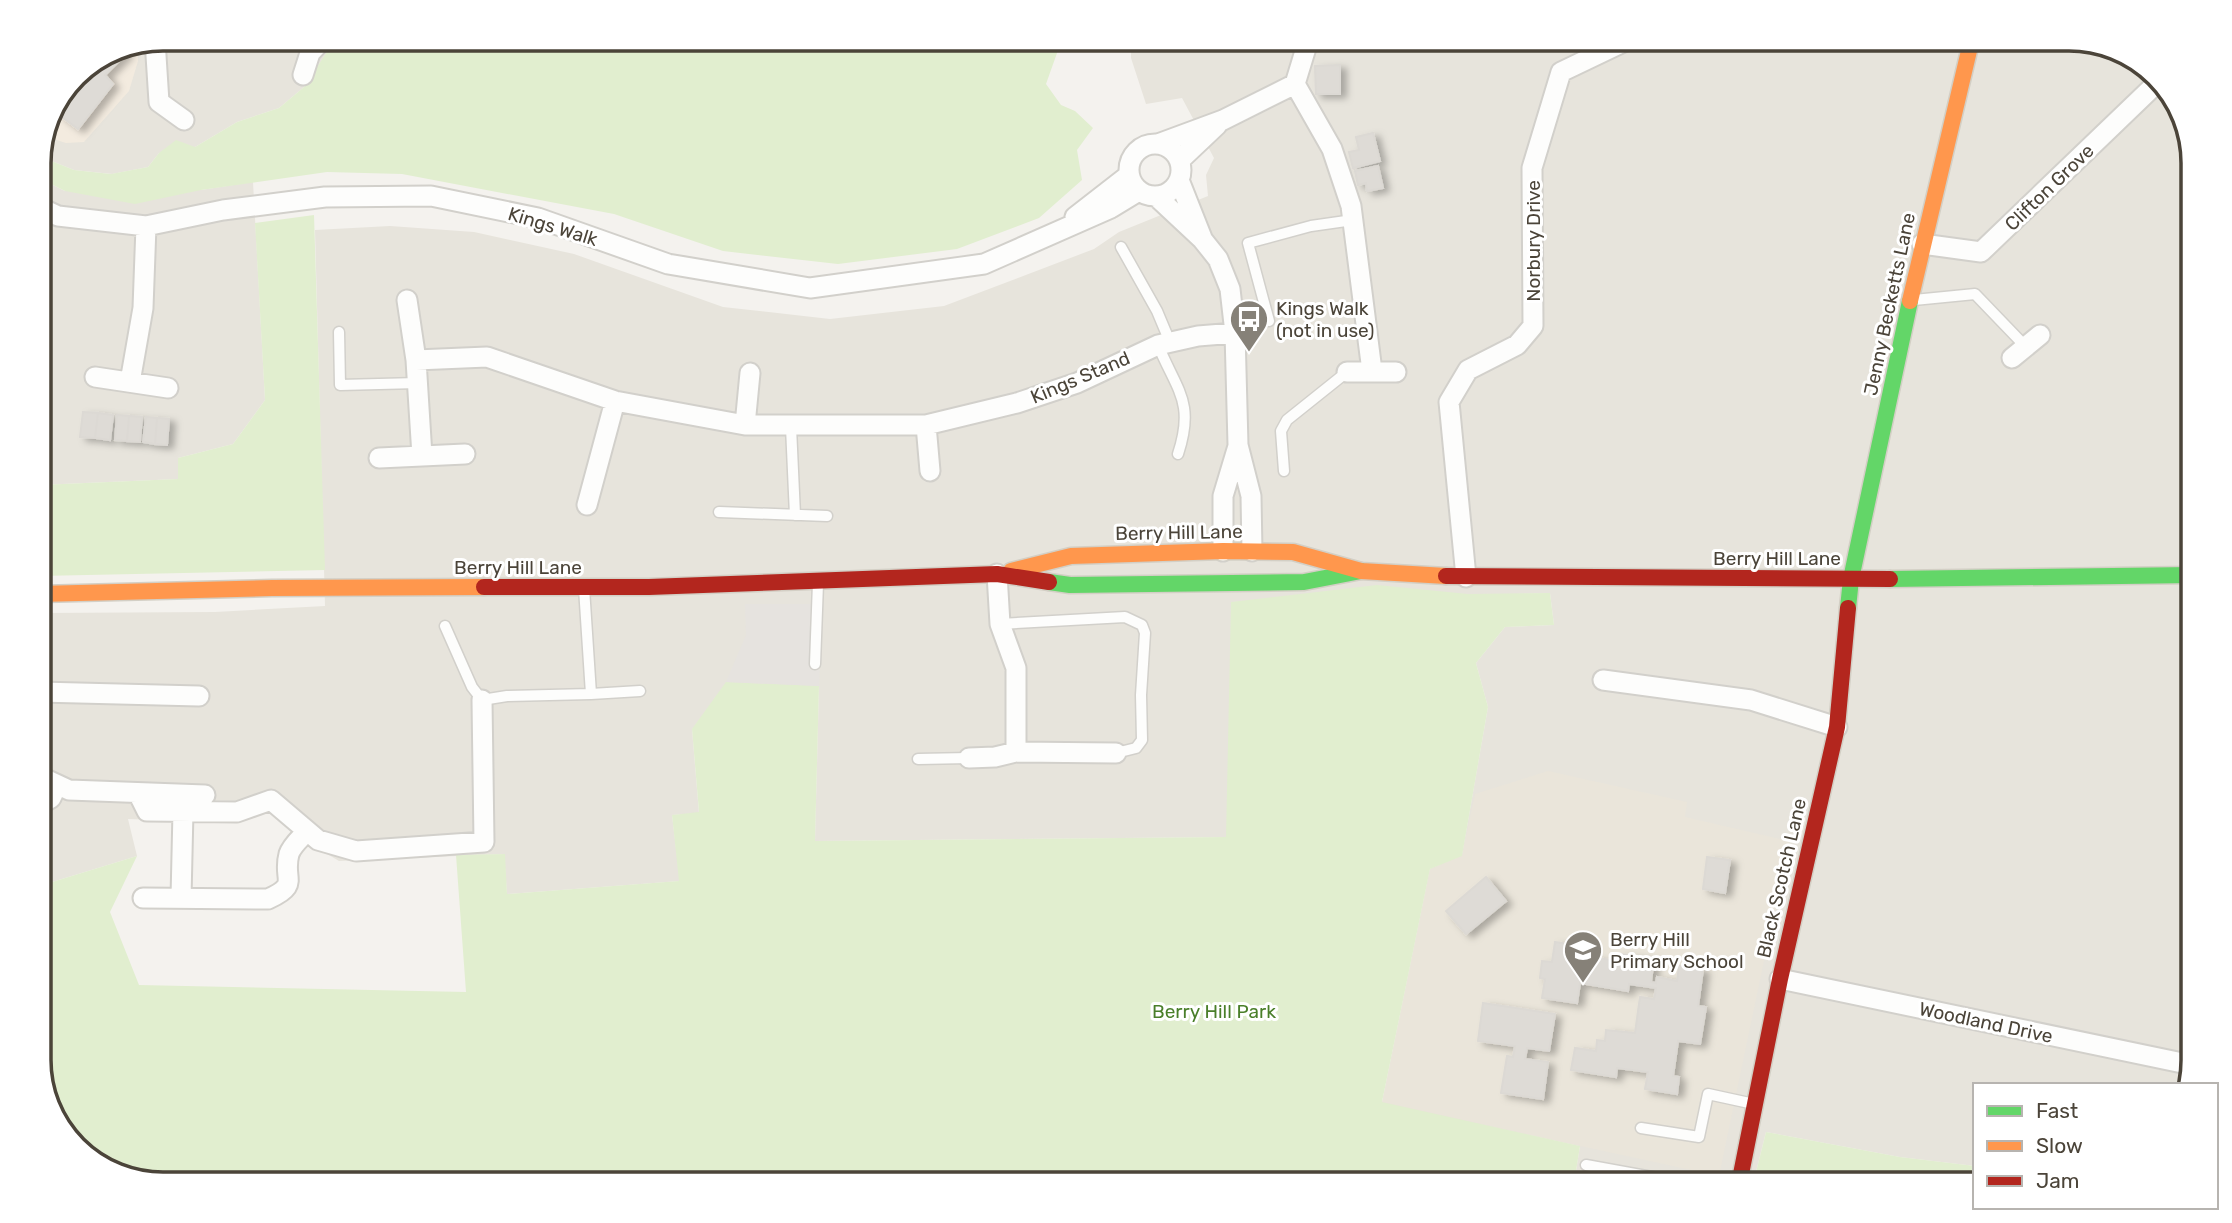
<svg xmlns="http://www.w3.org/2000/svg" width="2232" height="1223" font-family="Rubik,sans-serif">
	<defs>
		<filter id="shadow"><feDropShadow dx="6" dy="3.5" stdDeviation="3.5" flood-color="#0004"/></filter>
	</defs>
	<rect width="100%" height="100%" fill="#f4f2ee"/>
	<!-- residential -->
	<path fill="#e7e4dc" d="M163,38L336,39L304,87L279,108L237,122L195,147L159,153L148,167L112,174L74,170L39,156L75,75L116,48Z
		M1131,39H2069L2131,55L2173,94L2193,155V1061L2187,1085H1975V1166L1900,1157L1766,1132L1756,1172L1813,1184H1574L1580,1146L1382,1103L1430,869L1462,855L1488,707L1476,663L1505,627L1554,625L1550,593L1232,602L1227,837L815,841L819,686L692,729L699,813L672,815L680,881L507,894L504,854L339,861L307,842L275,811L219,822L128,819L137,856L39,886V613L215,612L325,606L315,230L390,226L474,232L574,254L723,307L830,319L944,306L1094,249L1119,232L1208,196L1206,175L1214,158L1182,98L1146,104L1131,58Z
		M39,178L65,191L201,190L253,182L265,400L233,444L178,458V479L39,485Z"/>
	<!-- commercial -->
	<path fill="#f3ebdf" d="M137,44L138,61L129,91L84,142L66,143L47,137L75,75L116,48Z"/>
	<!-- education -->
	<path fill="#eae5da" d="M1548,771L1687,802L1685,817L1789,841L1719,1176L1382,1103L1430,869L1462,855L1475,794Z"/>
	<!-- green -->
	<path fill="#e1eecf" d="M336,38L1062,39L1046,84L1061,105L1075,111L1093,128L1077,150L1082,180L1039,218L957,249L838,264L723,251L614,214L402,174L327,172L201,190L135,204L65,191L39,178V156L74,170L111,174L148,167L159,153L176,140L195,147L237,122L279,108L304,87Z
		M314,215L325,570L39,576V485L178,479V458L233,444L265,400L255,223Z
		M1377,585L1468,594L1550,593L1554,625L1505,627L1476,663L1488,707L1462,856L1430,869L1382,1102L1580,1146L1574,1184H163L101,1168L59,1129L39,1068V886L137,856L110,912L139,985L466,992L456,855L505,854L507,894L679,881L672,815L699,812L692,729L726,682L819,686L815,841L1226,837L1231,602Z
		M1766,1132L1900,1157L1975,1166V1184H1813L1756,1172Z"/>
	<!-- parking -->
	<path fill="#e6e3df" d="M745,604H823L819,686L726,682L746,635Z"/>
	<!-- building -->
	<path fill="#dedbd6" stroke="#dcd9d4" stroke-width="2" filter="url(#shadow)" d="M120,47L127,53L105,75L113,84L78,129L58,114L75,75Z
		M1340,65V94H1316L1315,66Z
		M1373,133L1380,161L1353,168L1349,152L1359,150L1356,137Z
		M1378,166L1383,188L1367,191L1366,183L1358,185L1355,171Z
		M83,412L98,413L95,438L80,437Z
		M98,413L113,415L110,440L95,438Z
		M117,415L129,416L127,441L115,440Z
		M129,416L142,417L140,442L127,441Z
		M146,417L157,418L155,444L143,442Z
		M157,418L169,419L167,445L155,444Z
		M1707,857L1730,860L1725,893L1703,889Z
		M1486,877L1506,901L1466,934L1446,911Z
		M1555,942L1590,947L1589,957L1619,961L1620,954L1654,958L1651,982L1656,983L1657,977L1677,981L1679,966L1703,969L1698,1006L1706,1007L1700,1044L1678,1041L1673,1076L1679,1077L1677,1094L1645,1089L1648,1072L1617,1068L1616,1077L1571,1070L1575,1048L1596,1051L1597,1040L1605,1041L1606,1030L1635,1033L1640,997L1654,999L1656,988L1629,984L1628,991L1580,983L1577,1003L1542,998L1545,979L1540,978L1542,961L1552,962Z
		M1483,1003L1555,1014L1549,1051L1527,1048L1525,1059L1548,1062L1543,1099L1501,1093L1507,1056L1513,1057L1515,1046L1478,1041Z"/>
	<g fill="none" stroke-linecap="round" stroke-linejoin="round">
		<!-- lane casing -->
		<g stroke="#d2d0cb" stroke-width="13">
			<path id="lane" d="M1121,247L1157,311L1170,342
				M1914,300L1975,294L2026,347
				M1269,321L1248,243L1311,226L1353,220
				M339,332L340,385L418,383
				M1158,345C1177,391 1195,402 1178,454
				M791,427L795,515
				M1284,471L1281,431L1287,420L1347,372
				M719,512L827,516
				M1000,624L1125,617L1142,625L1145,633L1141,695L1142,740L1136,748L1116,753
				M445,626L472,687L482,700L507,696L591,694L584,588
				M815,664L818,583
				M591,694L640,691
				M918,759L969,758
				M1641,1128L1699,1137L1708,1094L1754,1104
				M1586,1165L1690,1184"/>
		</g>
		<!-- street casing -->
		<g stroke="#d2d0cb" stroke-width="23">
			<path id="street" d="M155,40L159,102L184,120
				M303,75L310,53L324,38
				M1295,84L1332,149L1351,206L1372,371
				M1129 170a26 26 0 1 1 52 0a26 26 0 1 1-52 0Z
				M1158,144L1223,120L1295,84L1309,38
				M1180,160L1217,125
				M1179,180L1202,238
				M1156,196L1202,239L1218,259L1230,289L1235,333L1238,445L1251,496L1252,551
				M39,207L58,216L146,226L223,210L325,197L431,196L538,218L668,264L810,288L984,264L1111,208L1139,191
				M1075,217L1129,175
				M1922,244L1981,252L2159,81
				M407,300L416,360L422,456
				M2012,358L2040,335
				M416,360L487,357L615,401L745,425H926L1017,403L1077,383L1158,345L1198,336L1235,333
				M1347,372H1396
				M95,377L168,388
				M130,382L143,308L146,226
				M745,425L750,373
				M926,425L930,471
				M379,458L465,454
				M587,505L615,401
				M1223,551V496L1238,446
				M997,574L1000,624L1016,668V752L1116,753
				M1466,577L1449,402L1468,370L1517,345L1533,326L1532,168L1561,72L1632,38
				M1603,680L1751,700L1837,727
				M39,692L199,696
				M969,758L995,757L1016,752
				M39,776L69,790L205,795
				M138,793L147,811L237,812L271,800L318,840L356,851L484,842L482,700
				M39,805L51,798L57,785
				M143,898L268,899C301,884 282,880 289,854C292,845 301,838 307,831
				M181,898L183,811
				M1780,979L2192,1065"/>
		</g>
		<!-- fast casing -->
		<g stroke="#d3cfc5" stroke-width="19">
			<path id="fast" d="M1890,579L2193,575
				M1049,582L1070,585L1304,582L1361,571
				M1848,608L1851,579L1910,301"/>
		</g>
		<!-- slow casing -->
		<g stroke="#d3cfc5" stroke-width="19">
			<path id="slow" d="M1910,301L1972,38
				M1011,571L1071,556L1223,551L1293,552L1361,571L1446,576
				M39,594L272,588L484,587"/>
		</g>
		<!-- jam casing -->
		<g stroke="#d3cfc5" stroke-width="19">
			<path id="jam" d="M1446,576L1890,579
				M484,587H649L997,574L1049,582
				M1739,1184L1780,979L1837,727L1848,608"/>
		</g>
		<!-- lane -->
		<use href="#lane" stroke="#fdfdfc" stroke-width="10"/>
		<!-- street -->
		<use href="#street" stroke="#fdfdfc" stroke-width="19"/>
		<!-- fast -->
		<use href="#fast" stroke="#63d668" stroke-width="16"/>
		<!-- slow -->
		<use href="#slow" stroke="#ff974d" stroke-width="16"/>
		<!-- jam -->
		<use href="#jam" stroke="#b3261e" stroke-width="16"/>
	</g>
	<!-- icons -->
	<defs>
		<g id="bus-pin" transform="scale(2.0125)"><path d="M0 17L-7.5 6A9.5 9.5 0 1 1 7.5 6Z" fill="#868178" stroke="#fff"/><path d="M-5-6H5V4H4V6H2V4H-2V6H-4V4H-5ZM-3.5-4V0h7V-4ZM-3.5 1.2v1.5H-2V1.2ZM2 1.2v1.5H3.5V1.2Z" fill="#fff"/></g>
		<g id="school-pin" transform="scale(2.0125)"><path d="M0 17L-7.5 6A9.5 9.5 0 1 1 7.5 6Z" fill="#868178" stroke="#fff"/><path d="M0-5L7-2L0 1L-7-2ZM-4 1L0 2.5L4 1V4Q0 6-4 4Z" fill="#fff"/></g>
	</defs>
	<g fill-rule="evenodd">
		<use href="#bus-pin" x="1249" y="319"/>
		<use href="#school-pin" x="1583" y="950"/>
	</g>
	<g text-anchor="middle" stroke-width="6" stroke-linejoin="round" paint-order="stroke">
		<!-- street labels -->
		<g font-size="19" fill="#4b4439" stroke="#fff">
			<text transform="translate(2049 187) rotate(-44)" y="7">Clifton Grove</text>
			<text transform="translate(553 226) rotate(17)" y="7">Kings Walk</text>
			<text transform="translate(1533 241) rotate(-90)" y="7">Norbury Drive</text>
			<text transform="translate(1889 304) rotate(-78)" y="7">Jenny Becketts Lane</text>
			<text transform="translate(1080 377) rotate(-23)" y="7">Kings Stand</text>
			<text transform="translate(1179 532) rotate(-1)" y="7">Berry Hill Lane</text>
			<text x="1777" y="565">Berry Hill Lane</text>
			<text x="518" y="574">Berry Hill Lane</text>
			<text transform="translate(1781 878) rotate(-77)" y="7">Black Scotch Lane</text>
			<text transform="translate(1986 1022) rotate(12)" y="7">Woodland Drive</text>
		</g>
		<!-- poi labels -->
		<g font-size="19" fill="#4b4439" stroke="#fff" text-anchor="start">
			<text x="1276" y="315">Kings Walk<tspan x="1276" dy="22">(not in use)</tspan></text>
			<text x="1610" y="946">Berry Hill<tspan x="1610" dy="22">Primary School</tspan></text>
		</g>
		<!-- park labels -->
		<g font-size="19" fill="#4a7f2a" stroke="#fff">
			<text x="1214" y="1018">Berry Hill Park</text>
		</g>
	</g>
	<!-- crop -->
	<path d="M0 0H2232V1223H0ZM163 51H2069A112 112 0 0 1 2181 163V1060A112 112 0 0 1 2069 1172H163A112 112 0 0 1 51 1060V163A112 112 0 0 1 163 51Z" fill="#fff" fill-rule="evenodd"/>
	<path fill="none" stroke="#4b4439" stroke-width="3.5" d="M163 51H2069A112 112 0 0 1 2181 163V1060A112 112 0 0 1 2069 1172H163A112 112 0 0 1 51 1060V163A112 112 0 0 1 163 51Z"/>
	<!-- legend -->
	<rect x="1973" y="1083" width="245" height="126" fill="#ffffff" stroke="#b7b4b0" stroke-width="2"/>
	<rect x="1987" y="1106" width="35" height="10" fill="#63d668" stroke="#b7b4b0" stroke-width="2"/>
	<text x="2036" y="1118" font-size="21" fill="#4b4439">Fast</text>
	<rect x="1987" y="1141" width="35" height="10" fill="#ff974d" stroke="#b7b4b0" stroke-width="2"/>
	<text x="2036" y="1153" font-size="21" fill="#4b4439">Slow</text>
	<rect x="1987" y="1176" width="35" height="10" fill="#b3261e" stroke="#b7b4b0" stroke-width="2"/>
	<text x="2036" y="1188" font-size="21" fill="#4b4439">Jam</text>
</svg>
